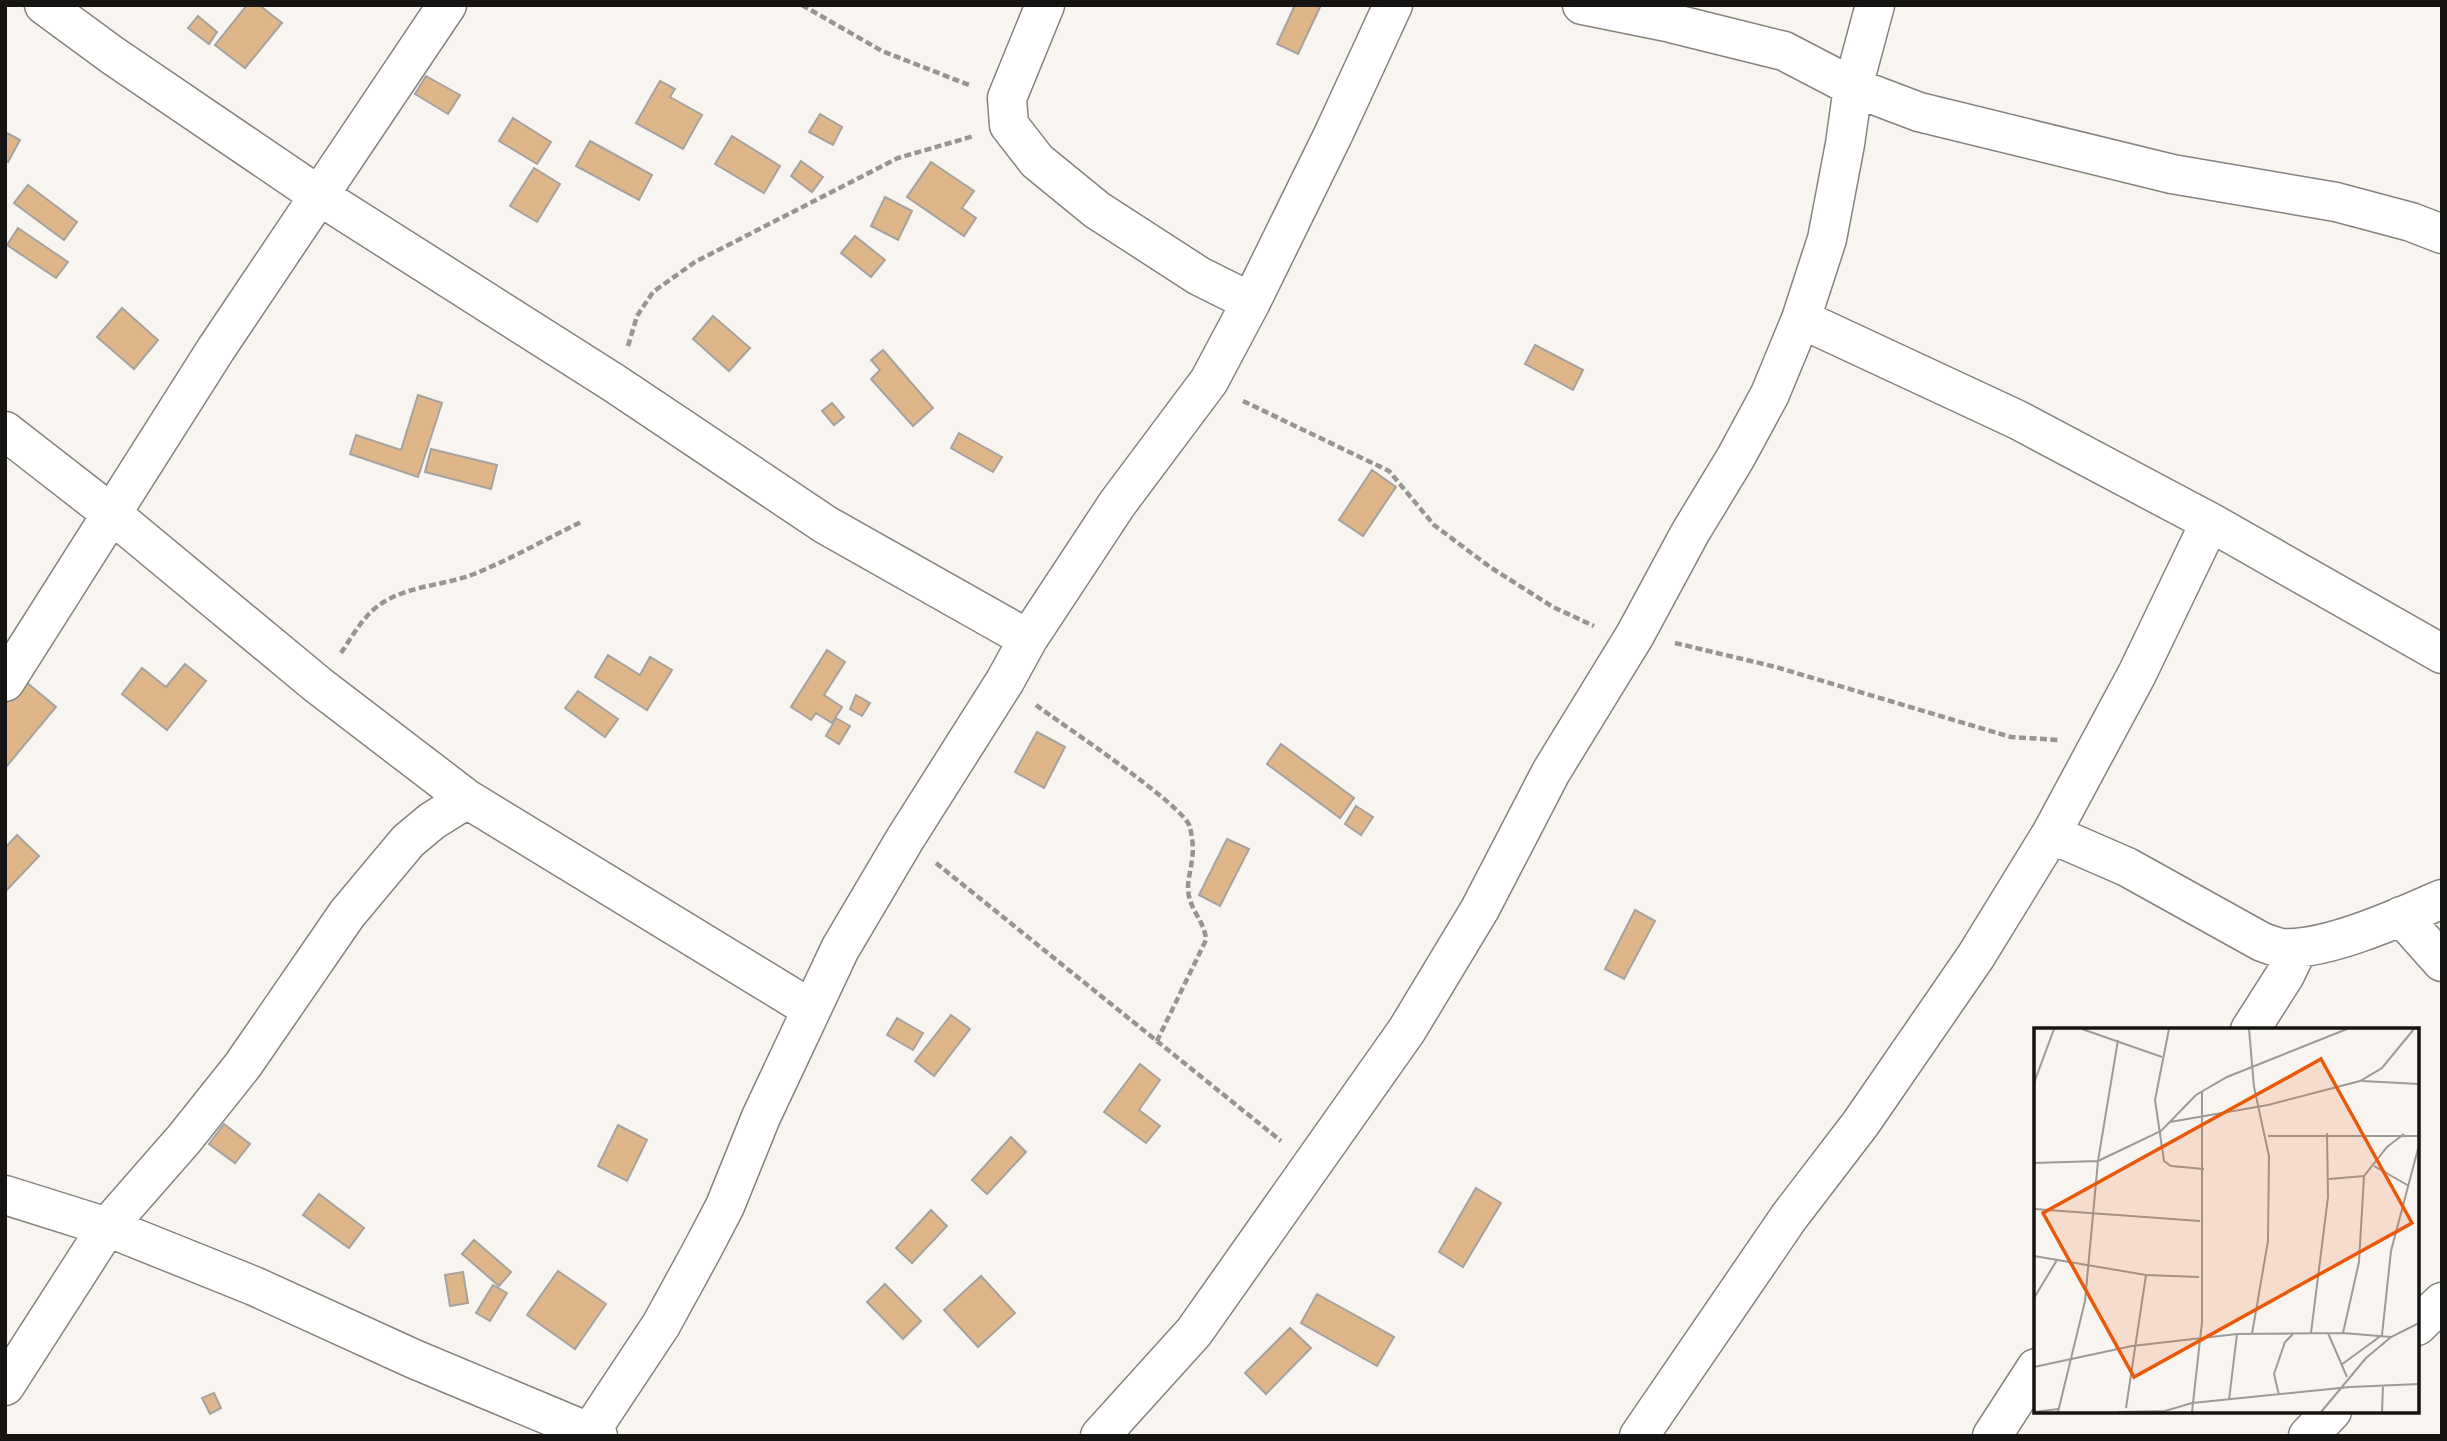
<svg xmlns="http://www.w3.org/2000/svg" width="2447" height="1441" font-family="'PT Sans Narrow',sans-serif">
	<rect width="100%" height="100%" fill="#f8f4ef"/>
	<!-- building -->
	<path fill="#dfb58a" stroke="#a6a29e" stroke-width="2" d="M247,5H259L282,23L245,68L215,45Z
		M1295,5H1321L1298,54L1277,44Z
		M198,16L217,32L209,44L188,28Z
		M426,76L460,95L448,114L415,94Z
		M660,81L675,89L670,97L702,115L683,149L636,123Z
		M820,114L842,127L833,145L809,132Z
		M513,118L551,142L537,164L499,141Z
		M5,132L20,140L8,162L5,161Z
		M732,136L780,166L764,193L715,164Z
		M590,141L652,175L639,200L576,166Z
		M801,161L823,177L812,192L791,176Z
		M931,162L974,191L962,208L976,218L964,236L907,197Z
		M534,168L560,184L537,222L510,206Z
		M28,185L77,222L64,240L14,203Z
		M885,197L912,211L898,240L871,226Z
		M18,228L68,262L56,278L7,245Z
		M855,236L885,260L871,277L841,253Z
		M122,308L158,340L134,369L97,337Z
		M713,316L750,348L729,371L693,339Z
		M1535,345L1583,370L1573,390L1525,364Z
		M883,350L933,408L913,426L871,379L880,370L871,360Z
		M418,395L442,403L418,477L350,454L356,435L401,450Z
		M832,403L844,417L834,425L822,411Z
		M959,433L1002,457L993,472L951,448Z
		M431,449L497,465L491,489L425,472Z
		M1372,470L1396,487L1363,536L1339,520Z
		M827,650L845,662L824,695L842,707L832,723L816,713L811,720L791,707Z
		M608,655L640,675L650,657L672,670L647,710L595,677Z
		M185,664L206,681L167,730L122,694L142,668L166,687Z
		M25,681L56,707L6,767L5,704Z
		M578,691L618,719L605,737L565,708Z
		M856,695L870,703L862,716L850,709Z
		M836,718L850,726L839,744L826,736Z
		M1037,732L1065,747L1044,788L1015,772Z
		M1281,744L1354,798L1340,818L1267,764Z
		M1356,806L1373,817L1361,835L1345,824Z
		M17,835L39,856L5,892V848Z
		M1227,839L1249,849L1220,906L1199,895Z
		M1635,910L1655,921L1624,979L1605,969Z
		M951,1015L970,1029L934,1076L915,1061Z
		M897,1018L923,1033L913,1050L887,1035Z
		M1140,1064L1160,1080L1139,1110L1160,1126L1146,1143L1104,1112Z
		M224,1124L250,1144L235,1163L209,1144Z
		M618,1125L647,1140L627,1181L598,1166Z
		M1011,1137L1026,1152L987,1194L972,1180Z
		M1476,1188L1501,1203L1463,1267L1439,1252Z
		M319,1194L364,1228L349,1248L303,1215Z
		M931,1210L947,1226L912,1263L896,1248Z
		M474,1240L511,1272L499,1286L462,1254Z
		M558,1271L606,1304L575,1349L527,1315Z
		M463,1272L468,1303L450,1306L445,1275Z
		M981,1276L1015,1313L978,1347L944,1310Z
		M885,1284L921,1321L903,1339L867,1302Z
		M493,1285L507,1293L490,1321L476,1313Z
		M1317,1294L1394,1337L1377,1366L1301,1323Z
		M1290,1328L1311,1348L1266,1394L1245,1373Z
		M214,1393L221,1408L210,1414L202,1398Z"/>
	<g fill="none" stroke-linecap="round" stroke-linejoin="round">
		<!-- minor casing -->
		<g stroke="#86827d" stroke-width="41">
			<path id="minor" d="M44,5L112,55L318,195L614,383L826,525L1028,639
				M1045,5L1007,98L1009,125L1037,161L1097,210L1199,276L1251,302
				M1582,5L1671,23L1784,51L1853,87L1919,112L2172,174L2336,202L2411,222L2442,234
				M1801,319L2018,420L2210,522L2442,654
				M5,431L113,515L318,685L467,799L811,1009
				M5,682L216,349L447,5
				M2051,834L2127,867L2262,942C2268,944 2275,947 2282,948C2326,951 2401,917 2442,899
				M2401,916L2442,962
				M2250,1030L2285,975L2298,948
				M5,1195L107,1227L254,1286L414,1359L598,1436
				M2417,1326L2442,1302
				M5,1386L107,1227L184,1139L243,1065L347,914L408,841L432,821L467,799
				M585,1436L590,1432L661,1325L701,1252L725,1206L761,1117L840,949L905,839L1005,681L1028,639L1117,504L1209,381L1251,302L1333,135L1393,5
				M1100,1436L1194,1332L1407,1030L1480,909L1551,772L1635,635L1690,533L1736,457L1770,394L1801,319L1827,239L1845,144L1853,87L1875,5
				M1639,1436L1789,1217L1861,1123L1976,956L2051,834L2137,674L2210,522
				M1992,1436L2036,1368
				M2308,1436L2332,1411"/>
		</g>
		<!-- path -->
		<path stroke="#979591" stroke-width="4.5" stroke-dasharray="7 3.5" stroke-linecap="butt" d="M802,5L882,51L969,85
			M628,346L637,316L653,292L695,262L898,158L974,136
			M1243,401L1389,471L1434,525L1490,567L1553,607L1594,626
			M1675,643L1776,667L2011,737L2059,740
			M341,653C351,638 360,622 373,610C401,585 441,587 474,574C511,559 546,539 581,522
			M1036,705C1061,724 1184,805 1190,827C1192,837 1194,849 1192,859C1191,872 1186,883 1189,896C1192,912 1205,923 1206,940L1156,1043
			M936,863L1281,1141"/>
		<!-- minor -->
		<use href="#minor" stroke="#fff" stroke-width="38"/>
	</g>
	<!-- overview -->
	<g transform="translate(2034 1028)">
		<rect width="385" height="385" fill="#f8f4ef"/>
		<path fill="none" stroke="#9d9a97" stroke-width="2" d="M48,1L128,29M135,1L121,72L130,133L137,138L170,141M215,1L220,59L235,128L234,213L218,306M328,53L385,56M0,55L20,1M136,94L234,77L326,53L348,40L380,1M234,108H385M0,135L64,133L84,12M340,138L375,158M295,151L330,148L353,119L370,106M0,181L166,193M0,228L112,247L165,249M0,270L23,232M277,305L294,169L293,105M294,305L313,349M309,305L325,234L330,148M307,337L348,307L357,223L385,117M0,339L98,318L203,306L309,305L357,309M245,367L240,346L251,314L259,306M195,372L203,306M92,380L112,247M1,384L24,381M24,384L51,273L64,133L127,103L162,67L193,49L313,1M84,384L131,383L158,375L316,359L385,356M158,384L168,294V63M287,384L332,330L357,309L385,295M348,384L349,358"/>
		<path fill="#e8590c" fill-opacity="0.15" stroke="#e8590c" stroke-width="3.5" d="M287,31L378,195L100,349L9,185Z"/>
		<rect width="385" height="385" fill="none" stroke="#151412" stroke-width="3.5"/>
	</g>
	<!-- border -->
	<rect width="2447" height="1441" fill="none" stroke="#151412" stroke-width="14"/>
</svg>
